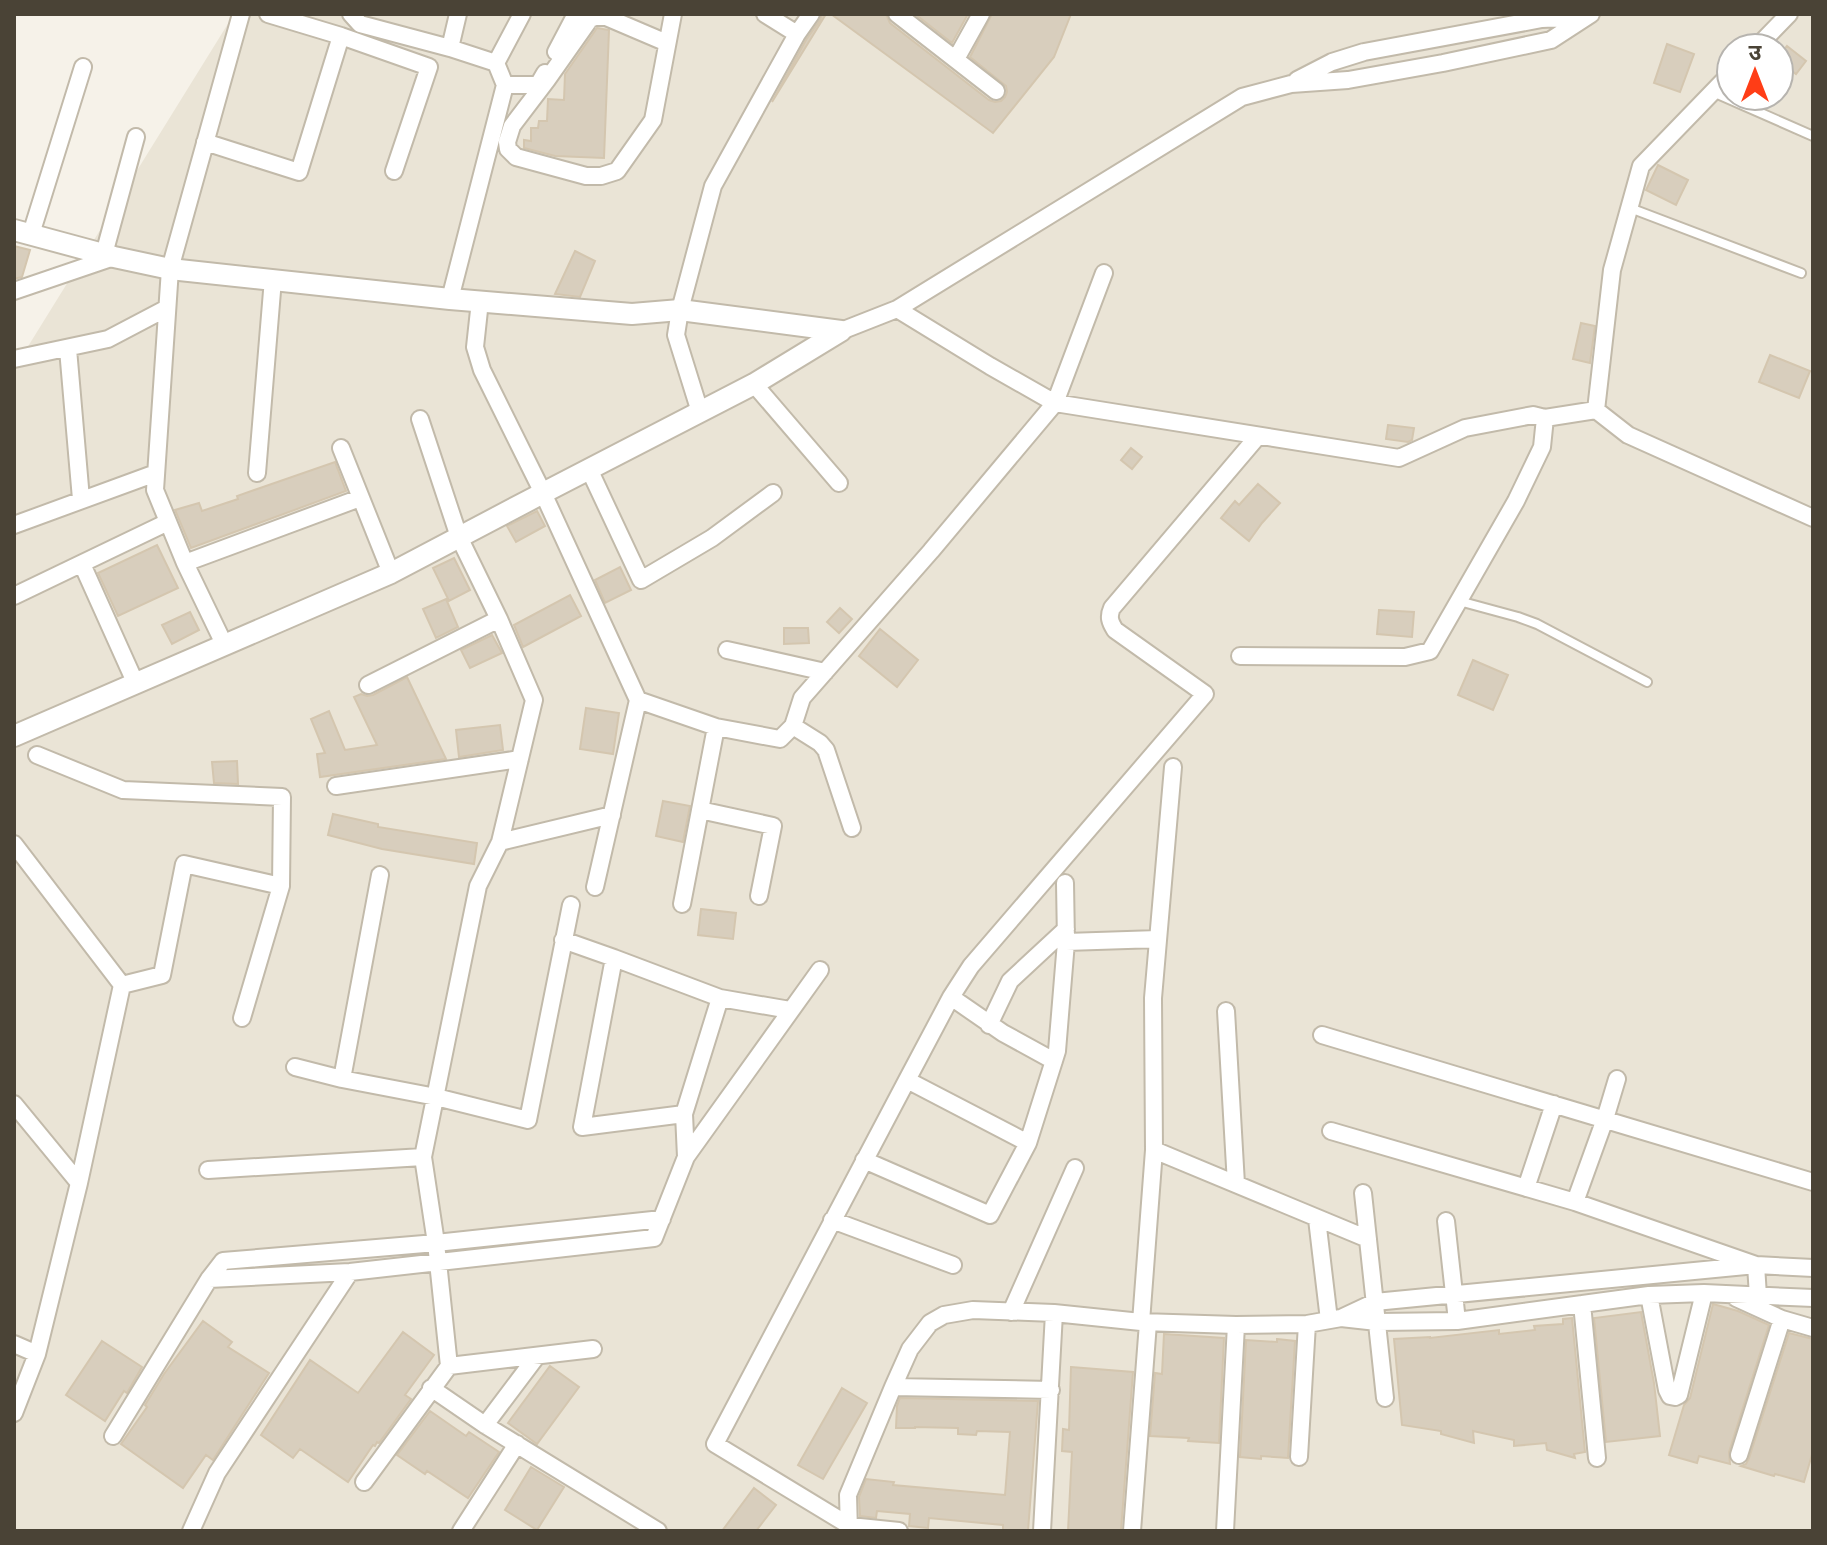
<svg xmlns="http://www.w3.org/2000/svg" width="1827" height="1545" font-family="'Exo 2','Noto Sans Devanagari',sans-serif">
	<rect width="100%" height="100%" fill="#f6f2e9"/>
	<!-- residential -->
	<path fill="#eae4d6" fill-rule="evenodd" d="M234,14H1813V1531H14V369ZM1731,48H1779V96H1731Z"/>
	<!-- building -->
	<path fill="#d8cebd" stroke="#d4c6af" stroke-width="2" d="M822,14H826L772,102L806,40L820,20Z
		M831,14H886L890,23L989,100L995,102L1001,101L1005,97L1007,92L1006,86L970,57L992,14H1071L1054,57L993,133Z
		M915,14H968L952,43Z
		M597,28L609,30L604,158L555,156L524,148V140L531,141V128H538L539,121H547L548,99L564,100L565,74Z
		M1667,44L1694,54L1680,92L1654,83Z
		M1787,46L1806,61L1796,74L1779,61V56Z
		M1658,165L1688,180L1676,205L1646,190Z
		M14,246L30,250L22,277L14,279Z
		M575,251L595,261L580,297L555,294Z
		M1581,323L1595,326L1590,363L1573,359Z
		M1770,355L1810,371L1799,398L1759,382Z
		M1388,425L1414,428L1412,440L1408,442L1386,439Z
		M1131,448L1142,457L1132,469L1121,460Z
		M335,462L346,491L191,548L175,510L199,503L202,511L238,499L237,496Z
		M1258,484L1280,503L1262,523L1249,541L1221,518L1235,501L1239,505Z
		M537,511L545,526L516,542L507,526Z
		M157,545L178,588L118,616L98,573Z
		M454,558L470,590L449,601L433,568Z
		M620,567L631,590L605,603L595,580Z
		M570,595L581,616L523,647L514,625Z
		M446,599L458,627L436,638L423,609Z
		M840,608L852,619L839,633L827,622Z
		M1379,610L1414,612L1412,637L1377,634Z
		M190,612L199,630L172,644L162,625Z
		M784,628H808L809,643L784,644Z
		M880,629L918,660L897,687L859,656Z
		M492,635L502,653L470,668L461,650Z
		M1473,660L1508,675L1493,710L1458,695Z
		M407,677L446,759L320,777L317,754L325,753L311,719L329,711L345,750L377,745L354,697L361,694L367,696L373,695Z
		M586,708L619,713L613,754L580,749Z
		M500,725L503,750L459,757L456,730Z
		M237,761L238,784L214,783L212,762Z
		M663,801L690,806L683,842L656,836Z
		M333,814L378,824V827L477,843L474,864L382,849L328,835Z
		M701,909L736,913L733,939L698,935Z
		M1713,1304L1738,1311L1769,1325L1729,1452L1730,1464L1699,1456L1697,1463L1669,1455L1684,1405L1690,1398Z
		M1641,1312L1654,1383L1660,1436L1606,1442L1594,1318Z
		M1572,1318L1585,1452L1574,1454L1575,1458L1547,1450L1546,1443L1514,1446V1440L1473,1431L1474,1443L1441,1434V1431L1402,1425L1394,1339L1430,1337V1338L1499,1330V1334L1535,1330L1534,1326L1563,1324V1319Z
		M203,1321L232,1342L228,1347L269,1373L213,1460L206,1455L183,1488L121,1444L147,1407L145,1405L164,1374Z
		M403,1332L434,1355L405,1395L411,1399L379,1443L377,1442L375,1446L373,1445L348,1482L300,1449L293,1458L261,1435L310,1360L358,1393Z
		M1789,1333L1813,1339V1451L1804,1482L1775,1474L1774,1476L1741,1466L1746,1464L1749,1458Z
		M1164,1334L1224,1338L1219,1443L1188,1441L1189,1438L1150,1436L1155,1373L1162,1374Z
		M1277,1339L1295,1341L1288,1458L1261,1456V1459L1240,1457L1246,1340L1277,1342Z
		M102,1341L142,1367L127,1393L124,1391L105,1421L66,1395Z
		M550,1366L579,1387L537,1444L508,1423Z
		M1071,1367L1133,1372L1121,1531H1068L1072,1452L1062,1451L1063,1429L1069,1430Z
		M842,1388L867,1403L823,1479L798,1465Z
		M900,1398L1038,1401L1028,1531H1003V1525L929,1518L928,1528L909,1526L910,1514L877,1511L876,1518L860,1516L859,1497L866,1479L894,1482L893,1485L1005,1495L1010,1432L977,1431L976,1435L958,1434V1428L915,1427V1428H896L897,1406Z
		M430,1411L466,1436L469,1432L499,1452L468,1498L427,1471L425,1474L397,1455Z
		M531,1467L564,1487L537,1530L505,1510Z
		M754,1488L776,1505L756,1531H722Z"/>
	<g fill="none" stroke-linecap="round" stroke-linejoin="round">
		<!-- service casing -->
		<g stroke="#c2baaa" stroke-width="12">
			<path id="service" d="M1713,92L1813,136
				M1630,208L1801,273
				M1459,601L1518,617L1537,624L1647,682"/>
		</g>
		<!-- minor casing -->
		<g stroke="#c2baaa" stroke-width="20">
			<path id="minor" d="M268,14L341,36L429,67L394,171
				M351,14L360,24L450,48
				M765,14L797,34
				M897,14L996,91
				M667,43L606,17H595L590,19L547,80L512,126L507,142L508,149L516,157L586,176H601L617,171L653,120L673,14
				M1756,48L1789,14
				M556,52L576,14
				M956,59L981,14
				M496,63L522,14
				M1297,80L1332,62L1364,52L1542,19L1585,17
				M505,85H538L545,73
				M205,142L299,172L341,36
				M31,234L83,67
				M104,254L136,137
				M14,291L114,257
				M450,299L505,85L496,63L450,48L458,14
				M480,301L475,347L482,370L543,493L638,700L716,727L780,739L793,726L802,698L931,551L1055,403L1104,273
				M897,309L990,366L1055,403L1399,458L1465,428L1533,415L1545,418L1596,410L1628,435L1813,518
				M841,331L897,309L1242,97L1291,84L1348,80L1443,63L1551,40L1591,14
				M68,349L81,499
				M14,359L108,339L167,308
				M754,384L839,483
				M1596,410L1612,270L1641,166L1731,73
				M700,412L676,335L680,310L713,186L797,34L811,14
				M341,448L391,573
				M589,469L641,580L712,538L773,493
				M257,473L273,279
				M14,525L156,473
				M185,563L360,498
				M82,564L135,682
				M14,596L168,522
				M225,646L185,563L155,490L170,269L241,14
				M727,650L825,672
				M1240,656L1405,657L1430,651L1516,501L1542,447L1545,418
				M368,685L499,619
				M793,726L820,743L826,750L852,828
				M37,755L123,790L282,797L281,886L242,1018
				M336,786L520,759
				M700,810L773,826L759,896
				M500,842L612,815
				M14,844L122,985L79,1183L37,1354L14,1413
				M595,887L638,700
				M682,904L716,727
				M563,940L614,958
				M1066,942L1158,939
				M122,985L162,975L184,864L281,886
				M951,997L1003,1033L1054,1061
				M1226,1011L1236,1184
				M989,1025L1010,981L1066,929
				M1322,1035L1813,1182
				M295,1067L342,1079L436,1097L528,1120L571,905
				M342,1079L380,875
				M14,1104L79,1183
				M684,1114L582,1127L614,958L720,998L790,1010
				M1331,1131L1575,1202L1756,1265L1758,1296
				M1028,1143L1057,1051L1066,942L1065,883
				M1154,1150L1368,1239
				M686,1157L684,1114L720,998
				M864,1160L990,1215L1028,1143L907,1080
				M208,1170L423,1157
				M1526,1188L1554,1104
				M1363,1193L1385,1398
				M1575,1202L1605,1119L1617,1079
				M1317,1219L1329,1320
				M832,1220L953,1265
				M1446,1221L1457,1321
				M209,1279L350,1272L654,1238L686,1157L820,970
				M1649,1295L1667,1390L1670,1396L1675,1397L1679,1395L1704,1293
				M1736,1298L1782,1319L1813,1328
				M1582,1304L1597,1458
				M1011,1312L1075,1168
				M1343,1317L1375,1302L1756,1265L1813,1268
				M1141,1322L1154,1150L1153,998L1173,767
				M14,1344L37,1354
				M449,1366L593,1349
				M893,1387L910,1349L930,1323L944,1315L973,1310L1054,1313L1141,1322L1236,1325L1307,1324L1341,1318L1377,1322L1457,1321L1649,1295L1704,1293L1813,1298
				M431,1388L485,1425L658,1531
				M485,1425L537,1356
				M113,1436L209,1279L223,1261L436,1243L662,1219
				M1739,1455L1782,1319
				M1299,1457L1307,1324
				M364,1482L449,1366L436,1243L423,1157L478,886L500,842L534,700L499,619L459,537L420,419
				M191,1531L217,1473L350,1272
				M461,1531L517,1444
				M849,1531L848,1495L893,1387L1051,1390
				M899,1531L850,1526L715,1444L907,1080L951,997L971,966L1205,694L1115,630C1110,622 1108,617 1112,608L1258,436
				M1042,1531L1054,1313
				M1132,1531L1148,1323
				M1225,1531L1236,1325"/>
		</g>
		<!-- tertiary casing -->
		<g stroke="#c2baaa" stroke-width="24">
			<path id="tertiary" d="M14,230L114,257L170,269L450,299L632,314L680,310L841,331
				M14,736L391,573L543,493L754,384L841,331"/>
		</g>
		<!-- service -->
		<use href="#service" stroke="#fff" stroke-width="8"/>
		<!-- minor -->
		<use href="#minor" stroke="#fff" stroke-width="16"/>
		<!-- tertiary -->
		<use href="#tertiary" stroke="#fff" stroke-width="20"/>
	</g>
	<!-- border -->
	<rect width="1827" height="1545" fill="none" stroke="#4a4336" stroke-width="32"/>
	<!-- north arrow -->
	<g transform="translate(1755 72)"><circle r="38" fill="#ffffff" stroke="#b7b4af" stroke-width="2"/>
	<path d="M0-6L14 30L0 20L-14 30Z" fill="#ff3d16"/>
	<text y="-12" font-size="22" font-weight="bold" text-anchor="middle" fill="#4a4336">उ</text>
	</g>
</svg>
